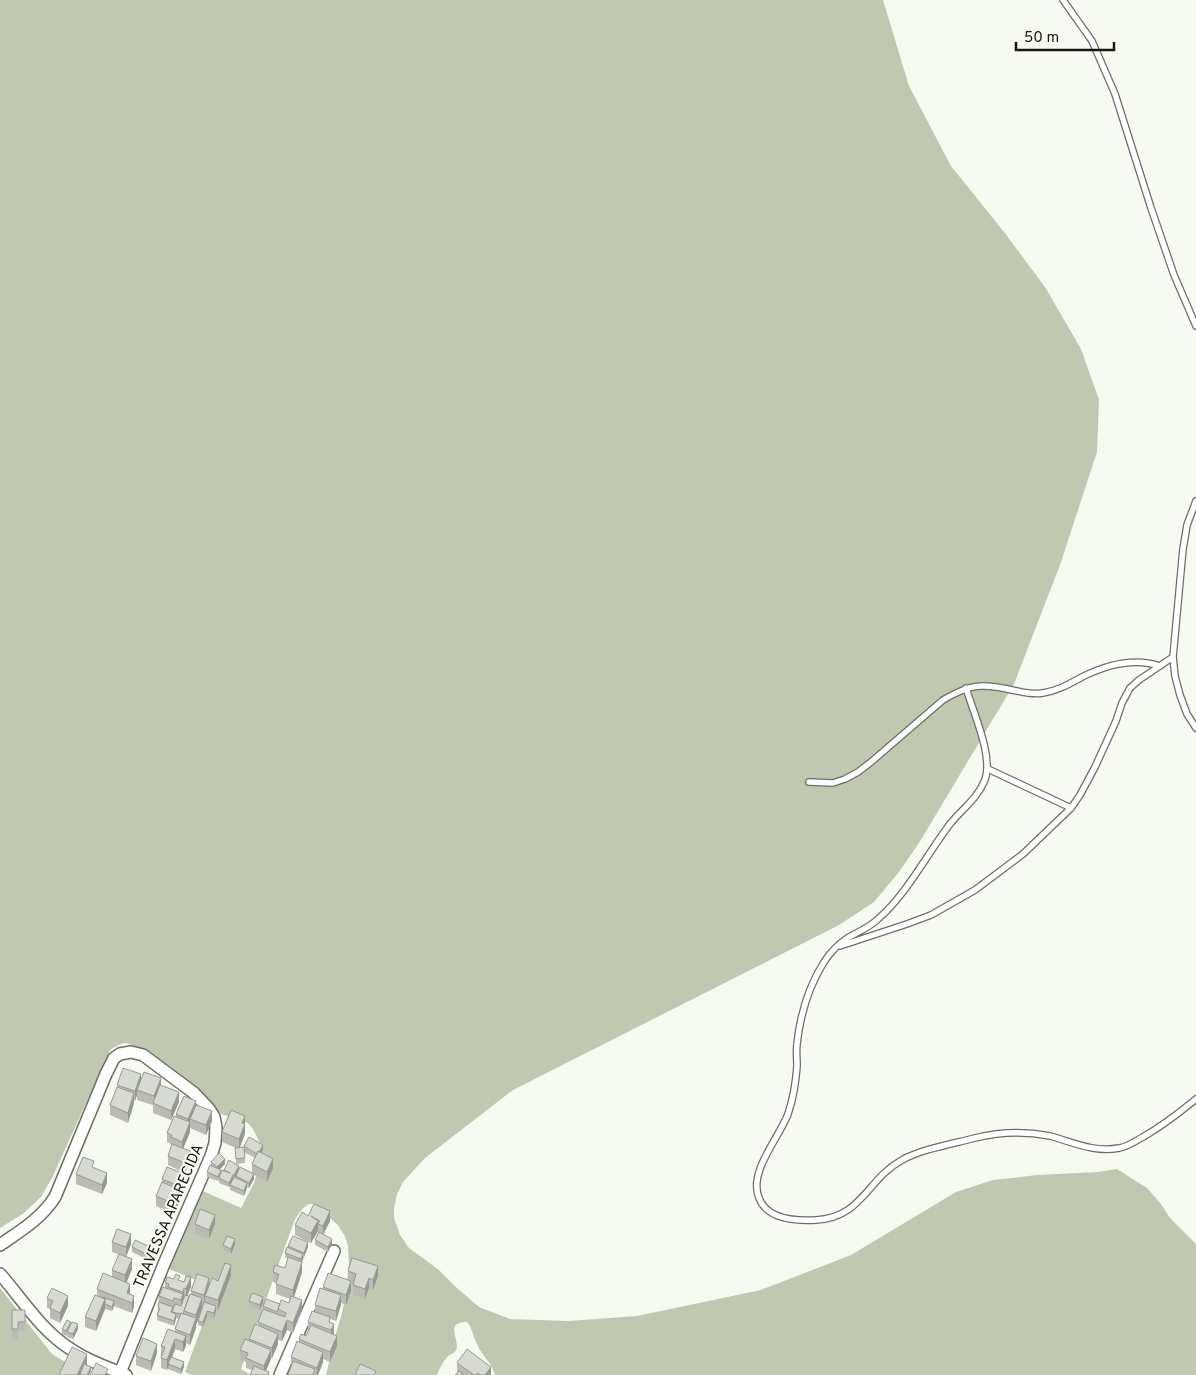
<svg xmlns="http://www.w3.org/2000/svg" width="1196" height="1375" font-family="Overpass,sans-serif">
	<rect width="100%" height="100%" fill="#f7faf1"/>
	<!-- green -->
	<path fill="#c1c8b1" d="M0,0H883L909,86L951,166L1004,232L1045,287L1081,349L1099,400L1097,452L1060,565L1014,684L919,843L899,872L874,902L839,925L513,1090L425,1158L403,1182L397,1194L394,1208V1218L400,1235L409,1248L439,1270L457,1288L479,1307L510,1319L569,1321L637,1316L761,1290L851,1255L956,1192L993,1180L1037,1175L1098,1172L1117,1169L1147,1188L1161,1204L1170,1218L1196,1244V1375H495C491,1361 482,1356 477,1344C473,1337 473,1329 467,1322C443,1322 461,1341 456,1350C455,1353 450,1354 447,1357C443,1362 439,1369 437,1375H326L336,1333L341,1317L345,1299L349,1264L348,1246L345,1236L337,1224L330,1218L321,1208L314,1204H309L303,1208L295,1219L241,1369L251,1375H192L185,1372L216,1288L169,1269L203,1191L241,1208L254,1183L263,1157L261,1145L253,1129L248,1123L221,1114L190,1083L166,1064L140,1048L127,1043L120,1044L110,1050L53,1176L41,1197L24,1213L0,1228Z
		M0,1288L52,1354L87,1375H0Z"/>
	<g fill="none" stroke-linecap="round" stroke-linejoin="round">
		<!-- lane casing -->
		<g stroke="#6c6e66" stroke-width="8">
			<path id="lane" d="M1063,0L1092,41L1115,94L1151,208L1174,275L1196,326
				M1196,501L1187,525L1183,549L1173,657L1175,676L1180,695L1187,714L1196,728
				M966,688C973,712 995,759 984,782C977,799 961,810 950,824C927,854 907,894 878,919C869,928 857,932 846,939C837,945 830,953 824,962C809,986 800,1016 797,1044C796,1051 797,1058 797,1066C796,1081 793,1099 788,1114C779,1138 748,1172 759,1198C767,1220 796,1221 816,1220C862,1218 867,1179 902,1160C922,1149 952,1144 975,1138C999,1132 1025,1131 1050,1136C1072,1142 1095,1153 1119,1148C1128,1147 1135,1141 1143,1137C1162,1126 1179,1113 1196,1099
				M988,769L1071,808
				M809,782L833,783L845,779L858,772L871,762L943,700C970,684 982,683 1012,690C1023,692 1032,695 1043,693C1057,691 1069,684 1082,677C1106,665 1133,657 1160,666
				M840,946L907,924L931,915L975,890L1023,854L1071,808L1080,795L1095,767L1116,721L1122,703L1130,688L1139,680L1173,657"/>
		</g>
		<!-- street casing -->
		<g stroke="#6c6e66" stroke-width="14">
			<path id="street" d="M0,1245C20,1231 41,1219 55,1197L106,1074L114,1058L120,1054L131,1052L143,1055L194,1093L209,1109L214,1117L216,1127L215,1143L211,1156L164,1264L120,1373
				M0,1274C22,1299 40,1329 69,1348C86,1360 106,1367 126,1375
				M280,1375L334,1251"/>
		</g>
		<!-- lane -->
		<use href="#lane" stroke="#fff" stroke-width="5.5"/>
		<!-- street -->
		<use href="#street" stroke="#fff" stroke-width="11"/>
	</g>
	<!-- wall -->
	<path fill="#b9bbb4" d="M141,1080L161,1085L179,1102L171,1120L153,1113V1105L137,1100V1095L135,1101L134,1100V1103L128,1123L110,1115V1105L117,1087V1085Z
		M196,1106L212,1121L206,1135L190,1128V1132L183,1149L190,1161L185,1173L168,1165V1156L171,1147V1144L167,1142V1133L176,1116V1114Z
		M245,1124V1134L240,1147H244L263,1150L261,1153L273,1168L267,1182L254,1175V1179L249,1188L247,1187L244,1196L230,1190V1185L233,1179L229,1187L219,1183V1180L218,1181L207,1177V1172L211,1166V1162L225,1164L220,1169L221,1173L224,1171V1170L239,1168L252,1173V1164L255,1158L244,1152L245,1163L236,1164V1148L222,1142V1132Z
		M94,1168L107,1183L102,1194L76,1184V1174Z
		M162,1179L182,1183L179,1189L180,1200L174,1214L156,1206V1196L162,1182Z
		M308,1216L330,1221L323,1234L332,1244L328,1252L315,1245V1240L318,1233V1229V1231L311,1243L295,1235V1225Z
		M195,1224H215L209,1239L195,1234Z
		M112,1242L131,1244L126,1257L112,1252Z
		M235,1244L231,1254L223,1250V1245Z
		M288,1246L308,1247L302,1262V1272L294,1297L302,1309L293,1333L287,1330L282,1341L278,1340V1344L272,1358H271L266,1371L269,1375L252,1370L246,1368V1362L240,1360V1350L249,1341V1339L258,1326V1322L263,1310V1306L289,1303L290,1299L276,1294V1283L273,1282V1272L285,1268L288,1259L285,1257V1253L288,1247Z
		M132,1247L150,1252L146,1259L132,1252Z
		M132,1269L127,1282L134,1306L132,1313L114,1306L112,1311L105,1309L96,1331L85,1327V1317L97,1296V1289L112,1277V1270Z
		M348,1271L378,1276L373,1290L369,1288L365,1299L353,1295L354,1283L351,1282V1291L346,1305L341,1303L336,1321L330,1319V1323L337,1346L330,1362L323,1359V1362L318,1375H288L291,1367V1357L299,1342V1339L306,1336L308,1332V1322L315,1312V1305L323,1289V1287L348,1280Z
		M231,1275L218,1310L216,1309L214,1318L207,1316L203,1327L198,1325V1321L196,1325V1328L190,1345L186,1343V1346L183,1352L175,1349L172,1357L184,1367L181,1374L168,1369V1366L167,1370L161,1368V1358L162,1356H161V1346L175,1331V1329L179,1319L176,1318L174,1326L157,1320L159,1296L165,1287V1282L180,1281L191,1287L187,1296H189L191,1294V1291L209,1285Z
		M47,1298L68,1306L60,1323L50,1318V1309L47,1308Z
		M249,1301L263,1302L260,1310L249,1306Z
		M12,1310H25V1331H18V1339H12Z
		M71,1325L78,1329L73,1339L67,1337V1334L66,1336L62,1334V1329Z
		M157,1353L151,1371L136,1365V1356Z
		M457,1363L491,1375H455L457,1373Z"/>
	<!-- shaded-wall -->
	<path fill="#969992" d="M141,1074V1084L137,1090V1095L135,1101V1091Z
		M161,1078V1088L154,1104V1096Z
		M179,1092V1102L171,1120V1111Z
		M134,1093V1103L128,1123V1113Z
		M196,1101V1111L190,1119V1132L182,1151V1142L188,1127V1119Z
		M212,1111V1121L206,1135V1125Z
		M245,1116V1134L239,1149V1139L242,1123Z
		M263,1145V1150L258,1159V1154Z
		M190,1151V1161L185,1173V1163Z
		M225,1159V1164L217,1172V1167Z
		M273,1159V1168L267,1182V1172Z
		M239,1166V1171L236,1176L234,1180V1175Z
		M107,1173V1183L102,1194V1185Z
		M182,1173V1183L177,1195V1185Z
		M254,1174V1179L249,1188V1183Z
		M233,1175V1179L229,1187V1183Z
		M247,1183V1188L244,1196V1191Z
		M180,1190V1200L174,1214V1204Z
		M330,1211V1221L323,1235V1226Z
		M215,1215V1224L209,1239V1230Z
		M318,1221V1231L311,1243V1233Z
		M131,1234V1244L126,1257V1247Z
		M235,1239V1244L231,1254V1249Z
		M332,1239V1244L328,1252V1247Z
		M308,1242V1247L304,1257V1253Z
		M150,1247V1252L146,1259V1254Z
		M303,1254V1259L301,1264V1259Z
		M132,1259V1269L125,1285V1275Z
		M302,1262V1272L293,1300V1290Z
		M231,1265V1275L218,1310V1300Z
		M378,1266V1276L373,1290V1280Z
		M191,1277V1287L186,1298V1289Z
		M209,1278V1288L205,1296V1300L204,1305V1295Z
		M369,1278V1288L365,1299V1289Z
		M351,1281V1291L346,1305V1295Z
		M130,1284V1294L128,1301L127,1293Z
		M184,1288V1298L183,1302V1292Z
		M183,1294V1303L181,1310V1300Z
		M341,1295V1305L336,1321V1311Z
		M68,1296V1306L60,1323V1313Z
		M134,1296V1306L132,1313V1303Z
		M263,1297V1302L260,1310V1305Z
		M202,1298V1308L196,1325V1328L190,1345V1335L196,1318V1315Z
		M105,1299V1309L96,1331V1321Z
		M302,1300V1309L293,1333V1323Z
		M114,1301V1306L112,1311V1307Z
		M216,1306V1311L214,1318V1313Z
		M207,1311V1316L203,1327V1322Z
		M176,1314V1319L174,1326V1321Z
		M287,1320V1330L282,1341V1332Z
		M78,1324V1329L73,1339V1334Z
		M334,1324V1333L331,1340V1330Z
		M278,1334V1344L272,1358V1348Z
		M186,1336V1346L183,1352V1342Z
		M337,1336V1346L330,1362V1352Z
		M175,1339V1349L167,1370V1360Z
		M157,1344V1353L151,1371V1361Z
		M271,1350V1359L264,1375V1366Z
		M323,1352V1362L318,1375H317V1368Z
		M87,1354V1364L81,1375H77Z
		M184,1362V1367L181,1374V1369Z
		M91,1367V1371L89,1375H87Z
		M491,1367V1375H485Z"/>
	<!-- building -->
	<path fill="#d7dad1" stroke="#969992" d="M123,1068L141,1074L135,1091L117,1085Z
		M144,1072L161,1078L154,1096L137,1090Z
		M160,1085L179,1092L171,1111L153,1103Z
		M117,1087L134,1093L128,1113L110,1105Z
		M184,1096L196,1101L188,1119L176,1114Z
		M196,1105L212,1111L206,1125L190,1119Z
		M231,1110L245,1116L242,1123L245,1124L239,1139L222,1132Z
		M174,1116L190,1122L182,1142L171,1137L172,1135L167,1133Z
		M249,1137L263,1145L259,1152L258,1151L257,1154L244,1146Z
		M172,1144L190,1151L185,1163L168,1156Z
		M244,1147L245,1158L236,1159L235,1148Z
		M258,1151L273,1159L267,1172L252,1164Z
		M219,1153L225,1159L217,1167L211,1162Z
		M83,1157L94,1161L92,1167L107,1173L102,1185L76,1174Z
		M229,1160L239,1166L234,1175H233L229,1183L219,1178L222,1170L230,1173L224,1170Z
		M210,1165L221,1170L218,1177L207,1172Z
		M167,1167L182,1173L177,1185L162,1179Z
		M240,1167L254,1174L249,1183L236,1176Z
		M234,1177L247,1183L244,1191L230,1185Z
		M162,1182L180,1190L174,1204L156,1196Z
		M314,1204L330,1211L323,1226L318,1224L320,1221L311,1216L318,1221L311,1233L295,1225L302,1212L308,1216Z
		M200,1209L215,1215L209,1230L195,1224Z
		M117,1229L131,1234L126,1247L112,1242Z
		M319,1232L332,1239L328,1247L315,1240Z
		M227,1236L235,1239L231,1249L223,1245Z
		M293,1236L308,1242L304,1253L288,1246Z
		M135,1240L150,1247L146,1254L132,1247Z
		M287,1247L303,1254L301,1259L285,1253Z
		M119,1254L132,1259L125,1275L112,1270Z
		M288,1257L302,1262L293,1290L276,1284L279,1274L273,1272L275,1265L285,1268Z
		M352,1258L378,1266L373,1280L369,1278L365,1289L353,1285L356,1274L348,1271Z
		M225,1263L231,1265L218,1300L205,1296L212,1278L218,1281Z
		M103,1273L130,1284L127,1293L134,1296L132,1303L97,1289Z
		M328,1273L351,1281L346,1295L323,1287Z
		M176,1274L180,1276L178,1280L184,1282L186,1276L191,1277L186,1289L184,1288L183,1292L168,1287L169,1284L165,1282L167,1277L174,1279Z
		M197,1274L209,1278L204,1295L191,1291Z
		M163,1287L183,1294L181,1300L174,1298L173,1301L159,1296Z
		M52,1288L68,1296L60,1313L50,1308L53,1301L47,1298Z
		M320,1288L341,1295L336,1311L315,1305Z
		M252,1293L263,1297L260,1305L249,1301Z
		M190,1294L202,1298L196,1315L184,1311Z
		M95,1295L105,1299L96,1321L85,1317Z
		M185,1295L189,1296L183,1314L181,1313V1314L172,1312L175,1304L181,1306Z
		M291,1296L302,1300L293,1323L287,1320L282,1332L258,1322L263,1309L285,1317L286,1313L278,1309L281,1300L289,1303Z
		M102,1297L114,1301L112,1307L105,1304V1299L102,1298Z
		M266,1299L280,1304L277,1312L263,1306Z
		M159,1302L173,1307L171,1312L176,1314L174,1321L157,1315L160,1308L158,1307Z
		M204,1302L216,1306L214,1313L207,1311L203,1322L198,1321Z
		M12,1310H25V1322H18V1329H12Z
		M312,1311L330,1317L329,1322L334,1324L331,1330L308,1322Z
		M181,1313L196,1318L190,1335L175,1329Z
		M67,1320L71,1322L66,1331L62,1329Z
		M72,1322L78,1324L73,1334L67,1332Z
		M255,1324L278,1334L272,1348L249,1339Z
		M311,1325L337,1336L330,1352L299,1339L301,1334L306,1336Z
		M168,1329L186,1336L183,1342L175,1339L167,1360L161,1358L165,1347L161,1346Z
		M143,1338L157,1344L151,1361L136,1356Z
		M245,1339L271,1350L264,1366L246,1358L248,1353L240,1350Z
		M297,1341L323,1352L317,1368L291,1357Z
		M72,1347L87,1354L77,1375H59Z
		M467,1349L491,1367L485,1375H481L477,1373L476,1375H474L457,1363Z
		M171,1357L184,1362L181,1369L168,1364Z
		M293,1361L315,1369L313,1375H288Z
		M96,1363L108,1369L105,1375H90Z
		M84,1364L91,1367L87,1375H80Z
		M360,1364L376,1371L374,1375H355Z
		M254,1366L269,1372L268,1375H250Z
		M459,1371L464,1375H455Z"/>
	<g text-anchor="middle" stroke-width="4" stroke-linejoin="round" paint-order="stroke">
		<!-- street labels -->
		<g font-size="15" fill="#161714" stroke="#f7faf1">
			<text transform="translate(168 1216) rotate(-67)" y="5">TRAVESSA APARECIDA</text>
		</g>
	</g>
	<!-- scale -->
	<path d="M1016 42v8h98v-8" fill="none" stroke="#161714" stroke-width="2.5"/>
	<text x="1024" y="42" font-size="15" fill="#161714" stroke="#f7faf1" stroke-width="4" paint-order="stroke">50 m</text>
</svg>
